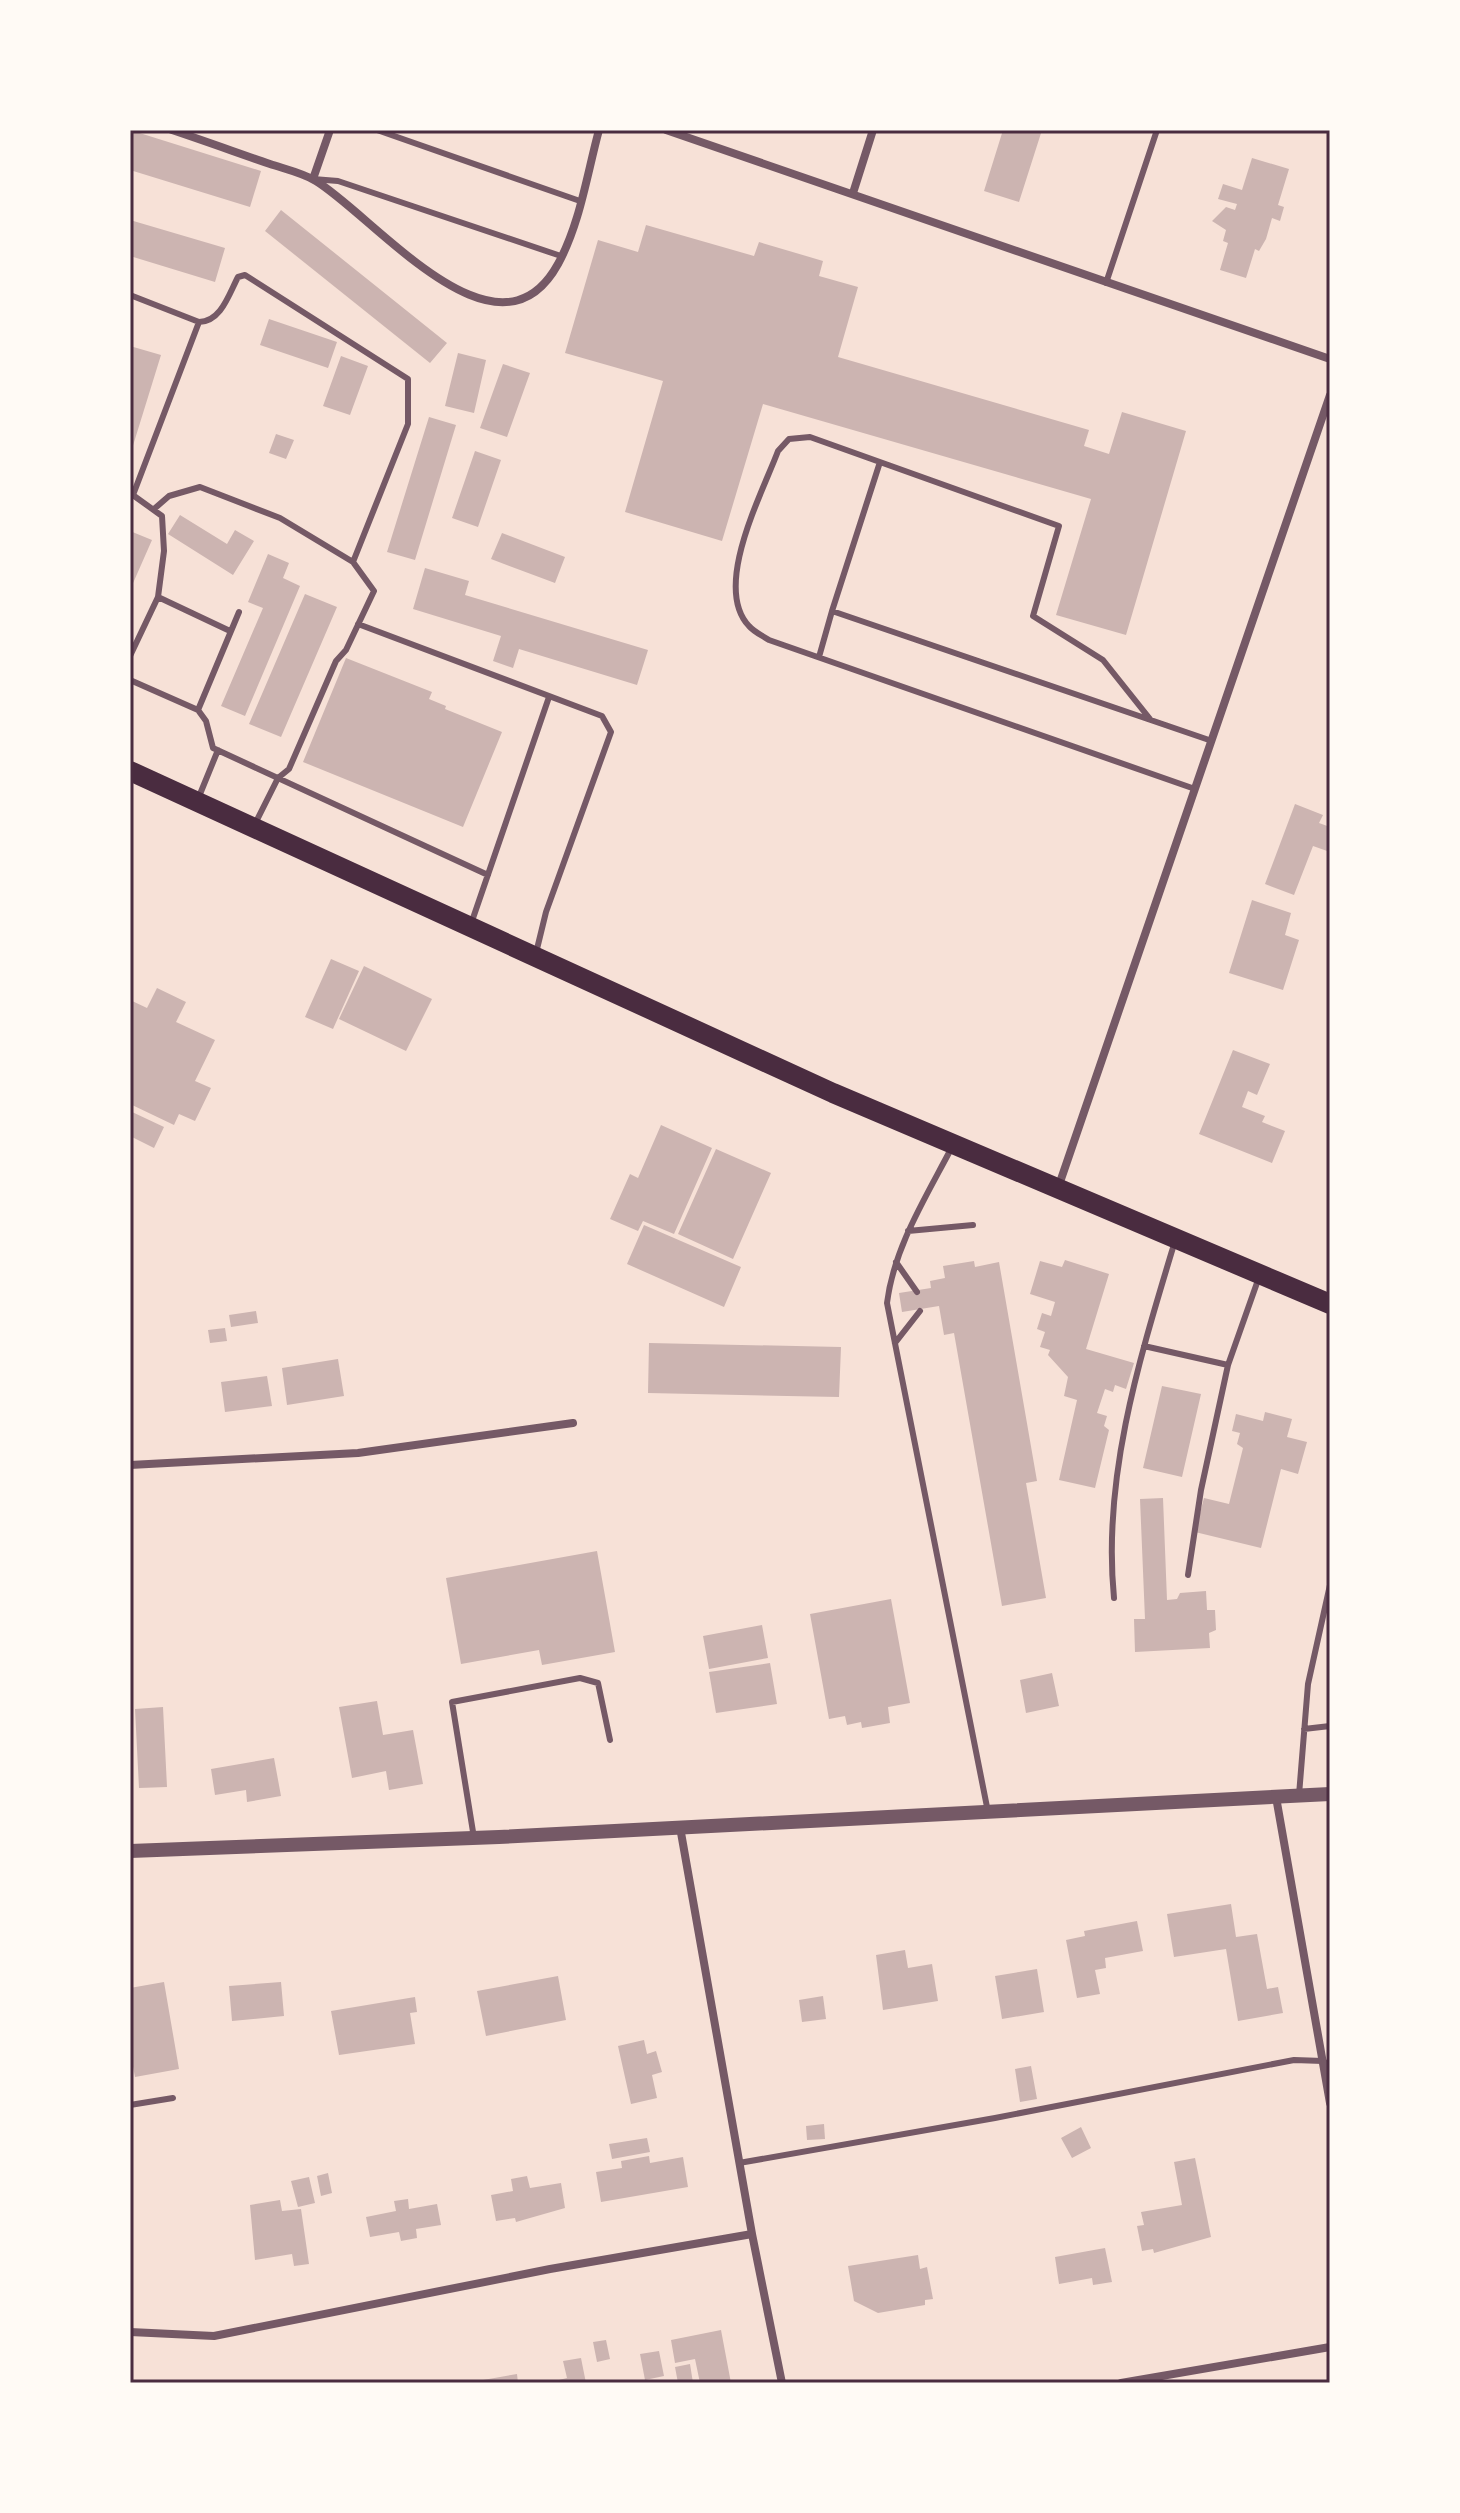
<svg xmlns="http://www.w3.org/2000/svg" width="1460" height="2513" font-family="'PT Sans',sans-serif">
	<rect width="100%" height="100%" fill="#f7e1d7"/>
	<!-- building -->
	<path fill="#ccb4b1" d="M130,130L261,171L250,207L130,170Z
		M1003,130H1042L1019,202L984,191Z
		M1252,158L1289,169L1278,205L1284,207L1280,221L1272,218L1266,239L1259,251L1255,249L1246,278L1220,270L1228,243L1223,241L1226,230L1212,221L1226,207L1235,210L1237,204L1218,199L1223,184L1242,190Z
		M281,210L447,343L430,363L265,231Z
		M130,220L225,248L215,282L130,256Z
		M646,225L754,256L759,242L823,261L819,276L858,287L838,357L1089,430L1084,446L1109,454L1122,412L1186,431L1126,635L1056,615L1091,499L763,404L722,541L625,512L663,381L565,353L598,240L638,252Z
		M269,319L337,342L328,368L260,345Z
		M130,346L161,355L131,452H130Z
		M458,353L486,360L474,413L445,406Z
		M341,356L368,366L350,415L323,406Z
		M503,364L530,373L507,437L480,428Z
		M429,417L456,425L415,560L387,552Z
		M276,434L294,440L286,459L269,453Z
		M475,451L501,460L478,527L452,518Z
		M180,515L227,544L235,530L254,541L233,575L168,534Z
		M130,531L152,540L130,590Z
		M502,533L565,557L555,583L491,559Z
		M268,554L289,563L283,578L300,586L245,716L221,706L263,608L248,602Z
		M425,568L469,581L465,595L648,650L637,685L519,649L513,668L493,661L501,636L413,609Z
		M305,594L337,607L281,737L249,724Z
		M346,658L432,692L429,699L446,706L445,709L502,732L463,827L303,762Z
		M1295,804L1323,815L1319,823L1330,827V852L1313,846L1294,895L1265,884Z
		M1252,900L1291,913L1285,935L1299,940L1283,990L1229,973Z
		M331,959L359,971L333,1029L305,1017Z
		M364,966L432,999L406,1051L339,1019Z
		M157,988L186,1002L176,1022L215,1040L195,1081L211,1088L195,1121L179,1114L174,1125L130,1104V1000L147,1008Z
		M1233,1050L1270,1064L1257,1095L1248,1091L1242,1107L1265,1116L1262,1122L1285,1131L1272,1163L1199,1134Z
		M130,1111L164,1127L154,1148L130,1136Z
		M661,1125L712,1148L674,1234L643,1221L638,1231L610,1219L630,1174L638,1178Z
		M716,1149L771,1173L733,1259L678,1234Z
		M644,1225L741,1267L724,1307L627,1264Z
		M1065,1260L1109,1274L1086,1349L1134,1363L1126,1389L1115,1385L1113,1392L1105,1389L1097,1413L1107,1416L1104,1426L1109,1430L1095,1488L1059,1480L1077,1400L1064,1396L1068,1377L1048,1355L1050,1350L1040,1347L1045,1332L1037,1329L1042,1313L1051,1316L1055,1302L1030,1294L1040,1261L1062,1267Z
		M974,1261L975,1267L999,1262L1037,1481L1026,1483L1046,1598L1002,1606L954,1333L944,1335L939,1306L902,1312L899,1293L931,1288L930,1281L945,1278L943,1266Z
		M256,1311L258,1323L231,1327L229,1315Z
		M225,1328L227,1341L210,1343L208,1330Z
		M649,1343L841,1347L839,1397L648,1393Z
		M338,1359L344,1396L287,1405L282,1368Z
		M267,1376L272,1406L225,1412L221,1382Z
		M1162,1386L1201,1394L1182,1477L1143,1468Z
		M1265,1412L1292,1419L1287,1437L1307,1442L1298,1474L1281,1469L1261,1548L1195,1532L1204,1498L1229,1504L1243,1448L1237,1444L1240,1433L1232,1431L1236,1414L1263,1421Z
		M1163,1498L1167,1600L1177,1599L1180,1593L1206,1591L1207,1610H1215L1216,1630L1209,1633L1210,1648L1135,1652L1134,1619H1145L1140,1499Z
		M597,1551L615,1652L542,1665L539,1650L461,1664L446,1578Z
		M891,1599L910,1703L888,1707L890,1723L862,1728L861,1722L847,1725L845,1716L829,1719L810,1614Z
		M762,1625L768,1658L709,1669L703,1636Z
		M770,1663L777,1704L716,1713L709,1672Z
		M1052,1673L1059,1706L1026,1713L1020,1680Z
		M377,1701L383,1735L413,1730L423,1784L389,1790L386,1771L352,1778L339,1707Z
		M163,1707L167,1787L139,1788L135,1709Z
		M274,1758L281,1796L247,1802L246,1790L215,1795L211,1769Z
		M1231,1904L1236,1937L1257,1934L1267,1989L1278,1987L1283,2013L1238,2021L1226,1949L1174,1957L1167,1914Z
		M1137,1921L1143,1951L1105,1958L1106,1968L1095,1970L1100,1994L1077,1998L1066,1940L1085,1936L1084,1931Z
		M905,1950L908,1968L932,1964L938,2001L883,2010L876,1955Z
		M1037,1969L1044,2012L1002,2019L995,1976Z
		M558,1976L566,2020L486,2036L477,1991Z
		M164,1982L179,2069L135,2077L130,2051V1988Z
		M281,1982L284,2016L232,2021L229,1986Z
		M823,1996L826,2019L802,2022L799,2000Z
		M415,1997L417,2012L410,2013L415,2044L339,2055L331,2011Z
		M644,2040L647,2054L656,2051L662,2072L652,2075L657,2098L631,2104L618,2046Z
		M1031,2066L1037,2099L1020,2102L1015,2069Z
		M824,2124L825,2139L807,2140L806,2126Z
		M1081,2127L1091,2148L1072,2158L1061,2138Z
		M647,2138L650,2152L612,2159L609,2144Z
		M649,2156L650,2163L683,2157L688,2187L601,2202L596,2172L622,2168L621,2161Z
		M1195,2158L1211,2237L1154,2253L1153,2249L1142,2251L1137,2226L1144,2225L1141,2212L1182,2205L1174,2162Z
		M328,2173L332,2193L321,2196L317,2176Z
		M527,2176L530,2188L561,2183L565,2208L516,2222L515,2218L496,2221L491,2195L513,2191L511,2179Z
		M309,2177L315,2203L298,2207L291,2181Z
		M408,2199L409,2209L437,2204L441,2225L416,2229L417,2238L401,2241L399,2232L370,2237L366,2217L396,2211L394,2201Z
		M280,2200L282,2211L301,2209L309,2264L294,2266L292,2254L255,2260L250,2205Z
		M1105,2248L1112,2282L1093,2285L1092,2278L1059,2284L1055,2257Z
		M918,2255L920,2269L927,2267L933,2299L925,2300V2305L878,2313L854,2301L848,2266Z
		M721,2330L731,2383H700L695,2359L675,2363L671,2340Z
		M606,2340L610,2359L597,2362L593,2342Z
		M659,2351L664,2376L645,2380L640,2354Z
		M581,2358L586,2383H547L567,2378L563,2361Z
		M690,2364L693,2383H678L675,2367Z
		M517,2374L518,2383H483V2380Z"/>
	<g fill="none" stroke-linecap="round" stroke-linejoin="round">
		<!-- service -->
		<path stroke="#755966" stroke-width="6" d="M377,130L580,201
			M313,179L338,181L561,256
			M1106,283L1157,130
			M130,295L199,322C221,322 229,294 238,277L245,275L408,379V424L353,562L374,591L346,650L336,661L289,769L278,778L255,824
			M130,493L162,516L164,551L158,597L230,631
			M133,495L199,322
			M154,509L169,496L200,487L280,518L353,562
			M832,611L880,462
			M239,612L198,710L206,721L213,748L488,875
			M358,624L602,716L611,732L546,912L536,953
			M130,656L158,597
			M819,657L832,611L1212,741
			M130,680L198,710
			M1150,719L1103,660L1033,616L1059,526L810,437L789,439L778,451C762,494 712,587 749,626C754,632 763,636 769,640L1195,789
			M198,799L218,750
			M471,924L549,697
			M952,1147C926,1197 894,1247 887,1303L988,1812
			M908,1231L973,1225
			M896,1262L917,1292
			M895,1343L920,1311
			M1144,1346L1228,1365L1258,1280
			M1188,1575L1201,1490L1228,1365
			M1114,1598C1102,1477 1140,1357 1175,1241
			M1304,1729L1330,1726
			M1299,1795L1308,1684L1330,1585
			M474,1838L452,1702L580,1678L598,1683L610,1740
			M130,2105L173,2098
			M739,2163L995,2118L1294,2060L1323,2061L1330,2066"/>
		<!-- minor -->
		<path stroke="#755966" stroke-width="8" d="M172,130C205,141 238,153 270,164C285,169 303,173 316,181C376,218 498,373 558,264C580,224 587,174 599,130
			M666,130L1330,359
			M313,179L330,130
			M853,193L873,130
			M1058,1188L1330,395
			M130,1465L358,1453L573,1423
			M1276,1797L1330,2103
			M680,1827L752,2234L782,2383
			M130,2332L214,2336L550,2269L752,2234
			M1121,2383L1330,2347"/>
		<!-- tertiary -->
		<path stroke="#755966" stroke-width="14" d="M130,1851L499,1837L1330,1794"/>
		<!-- primary -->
		<path stroke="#4a2c40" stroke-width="20" d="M130,771L833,1093L1330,1304"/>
	</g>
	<!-- border -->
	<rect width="1460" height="2513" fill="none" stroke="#fffaf5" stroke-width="264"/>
	<rect x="132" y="132" width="1196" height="2249" fill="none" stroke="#4a2c40" stroke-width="3"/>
</svg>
